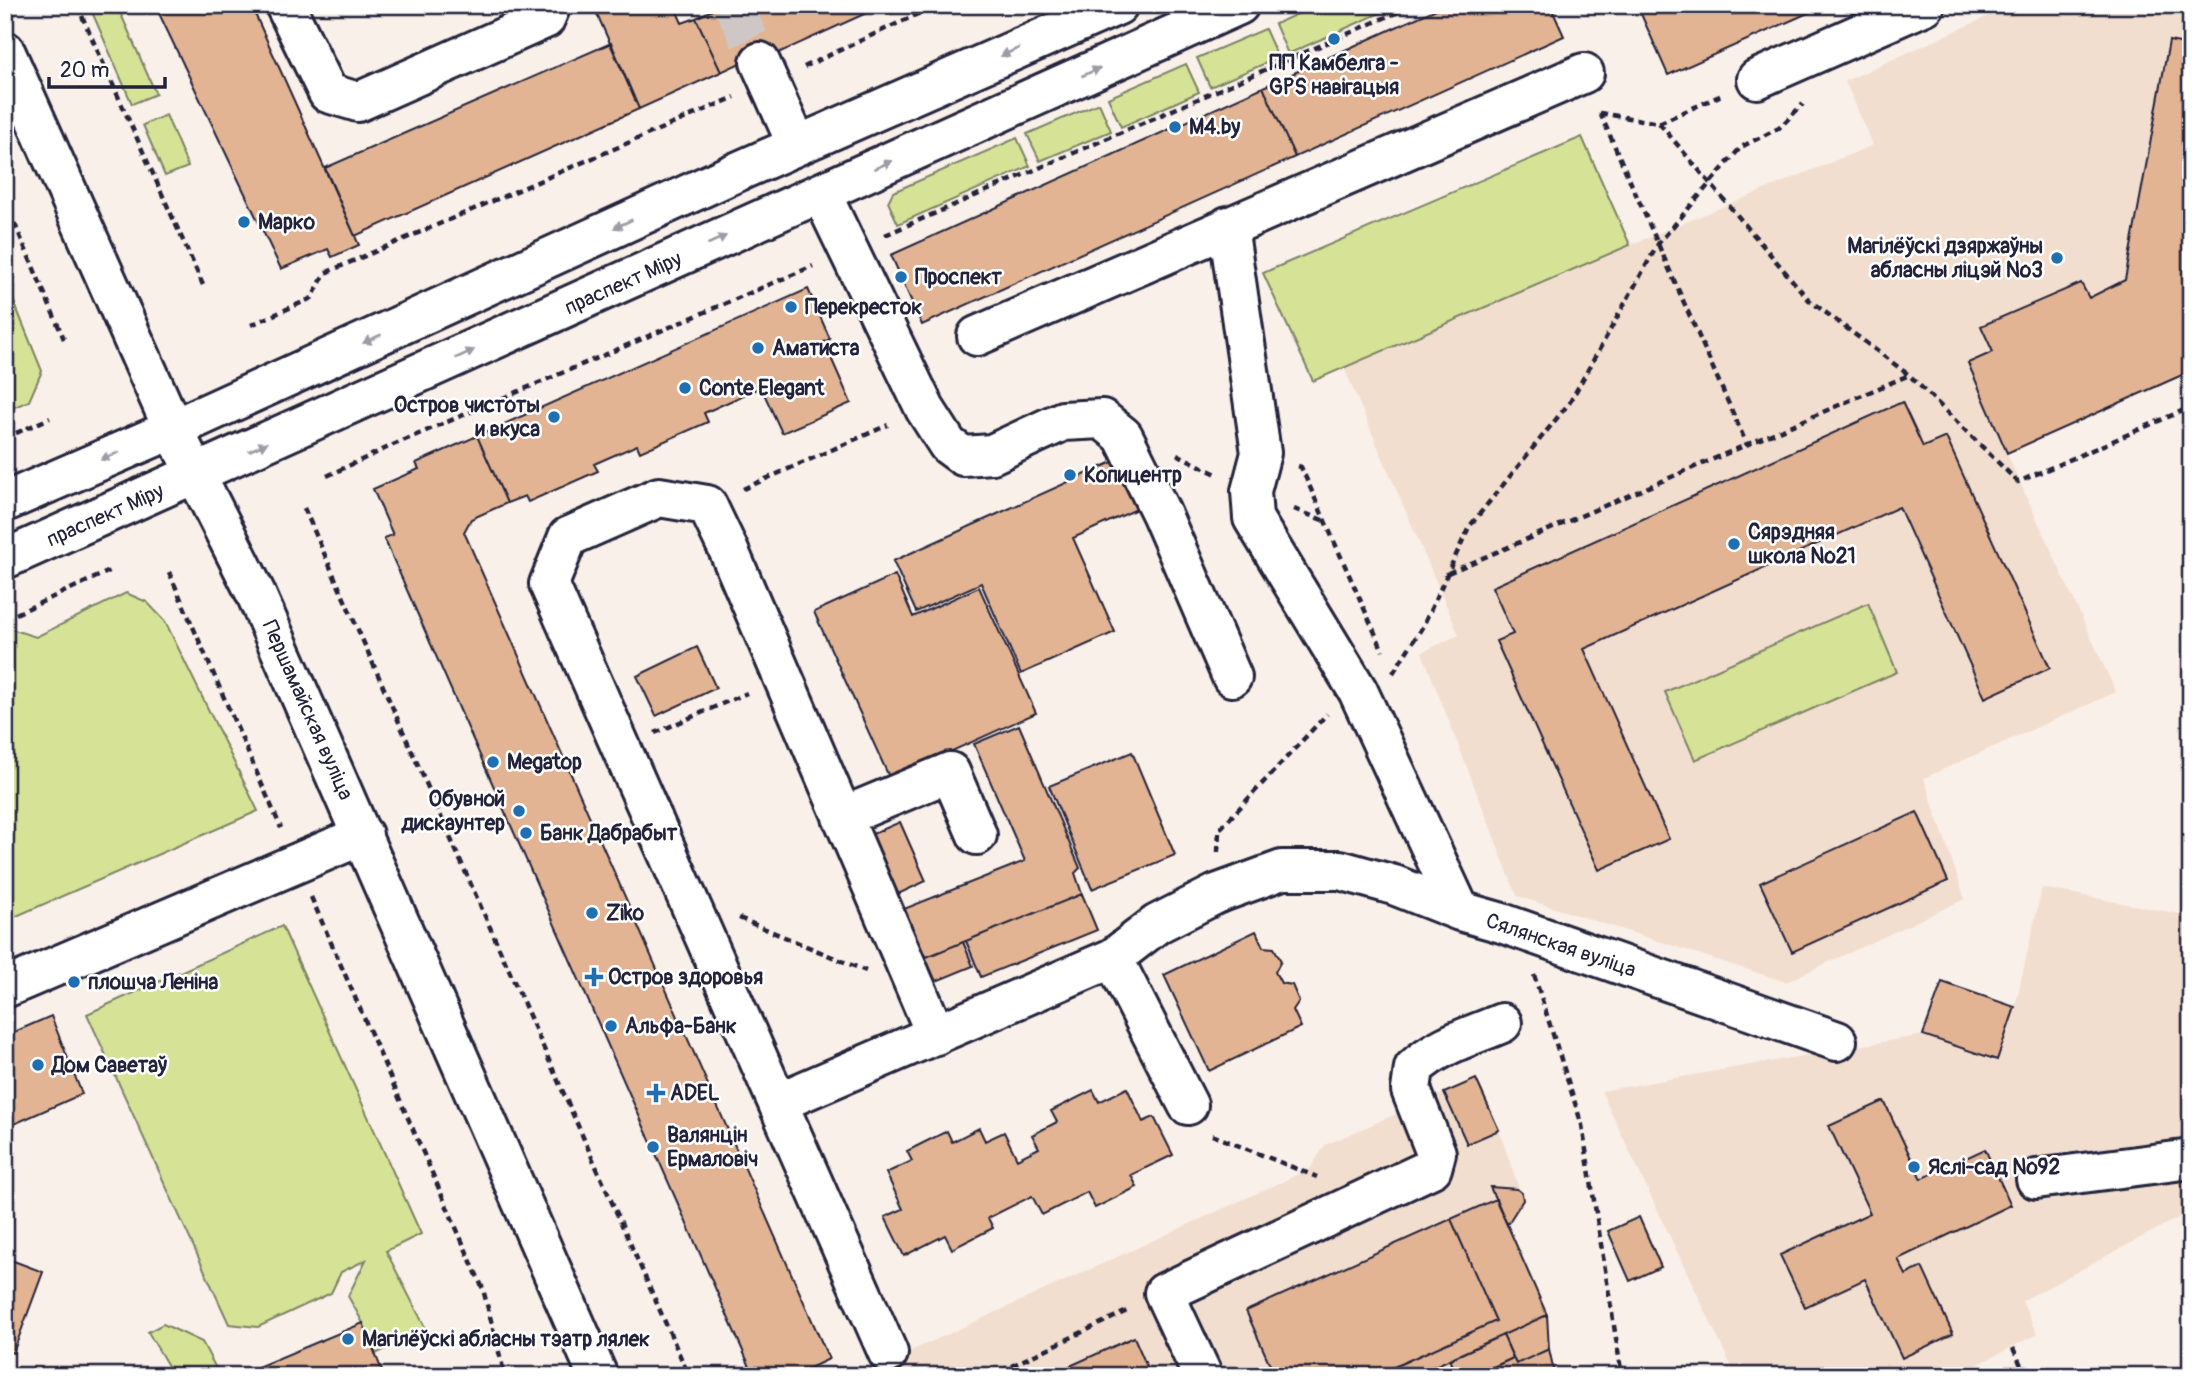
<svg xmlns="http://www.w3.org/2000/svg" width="2196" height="1381" font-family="Pangolin,sans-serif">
	<rect width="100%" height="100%" fill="#f9f0e9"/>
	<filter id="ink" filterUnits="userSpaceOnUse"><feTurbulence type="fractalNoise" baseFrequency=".0143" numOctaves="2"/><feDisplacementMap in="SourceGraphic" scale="14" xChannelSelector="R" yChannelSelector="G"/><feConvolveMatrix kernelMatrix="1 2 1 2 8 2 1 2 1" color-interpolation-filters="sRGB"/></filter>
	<g filter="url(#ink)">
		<!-- built -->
		<path fill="#f2decf" d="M2013,5H2191V371L2007,454L2116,692L1924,778L1965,899L1786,982L1517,896L1422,652L1459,635L1344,368L1630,245L1873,145L1845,81Z
			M2042,888L2191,916V1211L2022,1301L2037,1334L1956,1376H1736L1601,1091L1923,1035L1997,1060L2015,1007Z
			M1444,1093L1466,1144L1499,1130L1523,1200L1507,1225L1547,1315L1449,1359L1456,1376H856L1310,1169L1325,1145Z"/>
		<!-- green -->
		<path fill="#d6e396" stroke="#7c8268" stroke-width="2" d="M89,5H117L156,94L132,104Z
			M1317,5H1398L1288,54L1275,24Z
			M1265,29L1278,58L1210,87L1197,58Z
			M1186,64L1199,92L1121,127L1108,98Z
			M1099,103L1111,131L1040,161L1027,134Z
			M166,115L188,167L165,176L143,125Z
			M1582,137L1630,245L1313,381L1263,273Z
			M1017,138L1030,166L898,224L888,202L893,192Z
			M5,280L42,371L29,401L5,411Z
			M126,593L147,602L165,621L258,811L5,921V630L8,628L36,637Z
			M1868,603L1897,672L1695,760L1665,692Z
			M282,926L421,1234L386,1251L426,1329L376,1354L363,1323L348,1296L366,1260L341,1272L331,1293L258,1327L229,1324L87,1014Z
			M163,1324L202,1342L220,1376H174L148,1332Z"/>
		<!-- building -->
		<path fill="#e2b493" stroke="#22223b" stroke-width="2" d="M155,5H251L359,245L332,257L328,249L281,269Z
			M593,5H674L682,23L696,18L721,72L639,109Z
			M712,5H884L743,69L740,63L721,72L696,18L714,9Z
			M1445,5H1550L1564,36L1295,157L1263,87Z
			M1637,5H1826L1668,75Z
			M2169,41L2191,45V371L2007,453L1968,363L1993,352L1981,326L2081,283L2089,298L2125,280Z
			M611,43L639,109L355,236L325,168Z
			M1263,87L1295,157L922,325L891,255Z
			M808,289L830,339L824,342L851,403L782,433L761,387L704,413L708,422L640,452L637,445L594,464L598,471L528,502L525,496L507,503L477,436Z
			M1902,402L1923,447L1946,437L2050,668L1985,698L1899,507L1584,649L1669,839L1599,870L1496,641L1513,634L1492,587Z
			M477,436L507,503L471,519L464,532L829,1359L793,1376H754L384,538L393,535L373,489L419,469L416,463Z
			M1117,460L1139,508L1073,538L1115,632L1021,674L981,583L916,612L893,561Z
			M895,575L913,617L979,587L1036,713L890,779L814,612Z
			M697,647L716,688L656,716L637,676Z
			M1019,725L1080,868L1075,873L1082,894L924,958L904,909L1025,861L974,744Z
			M1132,752L1175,855L1092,889L1049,786Z
			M1917,812L1948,881L1792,952L1760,883Z
			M900,822L926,881L896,895L870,835Z
			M1082,894L1097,930L981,977L966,941Z
			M1256,931L1263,947L1274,948L1281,961L1275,972L1281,983L1292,985L1299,1001L1293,1010L1301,1027L1209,1071L1164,975Z
			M963,942L973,966L934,982L924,958Z
			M1942,982L2015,1007L1997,1060L1923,1035Z
			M51,1016L82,1094L5,1128V1036Z
			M1476,1079L1499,1130L1467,1144L1444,1093Z
			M1127,1088L1143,1122L1154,1117L1173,1155L1131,1175L1137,1187L1095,1208L1087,1192L1042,1215L1032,1196L988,1218L993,1228L952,1249L945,1235L904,1256L885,1217L903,1209L886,1173L912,1161L907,1151L947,1131L952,1142L979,1128L985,1141L1004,1132L1017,1159L1039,1148L1032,1135L1057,1122L1051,1111L1093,1090L1099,1102Z
			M1884,1101L1921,1179L1985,1149L2011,1205L1898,1259L1906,1275L1922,1267L1953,1334L1902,1358L1865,1279L1805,1307L1780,1255L1870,1213L1829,1126Z
			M5,1170L13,1192L11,1260L43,1272L13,1353L5,1350Z
			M1490,1187L1517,1189L1522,1193L1523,1200L1507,1225Z
			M1496,1199L1547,1315L1413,1376H1374L1496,1321L1451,1219Z
			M1639,1217L1661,1267L1630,1281L1608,1231Z
			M1451,1219L1496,1321L1374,1376H1275L1246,1311Z
			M1547,1315L1549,1349L1516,1364L1503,1335Z
			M363,1323L384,1376H242L241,1374Z
			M1503,1335L1513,1358L1473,1376H1456L1449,1359Z
			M1134,1337L1151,1376H1048Z
			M1549,1349L1555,1376H1494L1492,1368L1513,1358L1516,1364Z"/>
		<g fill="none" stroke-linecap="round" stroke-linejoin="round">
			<!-- minor-tunnel -->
			<path stroke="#cec7c6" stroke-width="38" stroke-dasharray="38 19" stroke-linecap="butt" d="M733,5L760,62"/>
			<!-- minor casing -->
			<g stroke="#22223b" stroke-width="44">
				<path id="minor" d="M285,5L328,93L358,102L545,19L551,5
					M760,62L797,145
					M1757,79L1925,5
					M821,193L925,409L948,445L963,456L992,454L1063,421L1102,419L1123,436L1161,513L1232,677
					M1228,226L1261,453L1251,491L1253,518L1358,691L1460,911
					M977,336L1584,73
					M842,817L950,772L977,835
					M1113,958L1188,1105
					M5,988L363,835
					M779,1102L1113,958L1157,924L1216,894L1282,870H1340L1394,885L1460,911L1502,923L1837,1041
					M2036,1179L2191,1159
					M888,1353L549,584L568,537L659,497L707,505L728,549L936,1035
					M1201,1372L1164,1293L1432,1168L1436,1153L1411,1090L1414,1068C1438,1045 1472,1036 1502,1023"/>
			</g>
			<!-- major casing -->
			<g stroke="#22223b" stroke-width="44">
				<path id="major" d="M5,51L173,429L255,592L598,1376
					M5,502L173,429L730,175L1118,5
					M5,559L1239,5"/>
			</g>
			<!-- path -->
			<path stroke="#22223b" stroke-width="4.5" stroke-dasharray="7 5" stroke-linecap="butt" d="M77,5L203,285
				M804,67L937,5
				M1600,113L1659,123L1809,300L1909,375L2018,482L2191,407
				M1600,113L1747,445
				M1659,123L1724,94
				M5,201L64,339
				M885,235L1414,5
				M251,325L312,298L325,273L735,97
				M5,438L50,418
				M1177,454L1216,474
				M1298,466L1301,467L1383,651
				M327,476L393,445L813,266
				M743,489L888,425
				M304,508L689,1376
				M1294,509L1325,521
				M169,572L281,828
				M1448,573L1909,375
				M5,619L114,569
				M1393,673L1423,626L1469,527L1570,402L1658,244L1741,147L1779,128L1803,104
				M655,733L747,693
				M1218,852L1219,830L1327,714
				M311,897L483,1289L505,1376
				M739,918L866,971
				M1534,975L1582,1125L1622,1376
				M1212,1135L1317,1177
				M2013,1348L2026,1376
				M990,1376L1129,1310"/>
			<!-- minor -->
			<use href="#minor" stroke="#fff" stroke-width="38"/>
			<!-- major -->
			<use href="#major" stroke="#fff" stroke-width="38"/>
		</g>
		<!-- one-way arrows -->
		<defs><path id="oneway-solid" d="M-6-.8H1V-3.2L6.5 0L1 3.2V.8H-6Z" transform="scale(1.75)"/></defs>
		<g fill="#9c9ca7">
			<use href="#oneway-solid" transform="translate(1010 52) rotate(156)"/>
			<use href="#oneway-solid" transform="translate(1091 72) rotate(-24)"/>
			<use href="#oneway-solid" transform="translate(883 165) rotate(-24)"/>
			<use href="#oneway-solid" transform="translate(623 224) rotate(155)"/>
			<use href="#oneway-solid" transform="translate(717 240) rotate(-24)"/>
			<use href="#oneway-solid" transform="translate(372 339) rotate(155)"/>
			<use href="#oneway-solid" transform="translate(465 354) rotate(-24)"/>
			<use href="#oneway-solid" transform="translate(258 447) rotate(-24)"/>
			<use href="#oneway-solid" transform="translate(110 456) rotate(157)"/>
		</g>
	</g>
	<!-- markers -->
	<g fill="#1f6fb2" stroke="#fff" stroke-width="2.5">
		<circle cx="1334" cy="39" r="7"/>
		<circle cx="1175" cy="127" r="7"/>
		<circle cx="244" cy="222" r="7"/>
		<circle cx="2057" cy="258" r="7"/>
		<circle cx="901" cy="277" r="7"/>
		<circle cx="791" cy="307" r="7"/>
		<circle cx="758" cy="348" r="7"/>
		<circle cx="685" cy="388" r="7"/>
		<circle cx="554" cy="417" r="7"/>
		<circle cx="1070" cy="475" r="7"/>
		<circle cx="1734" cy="544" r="7"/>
		<circle cx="493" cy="762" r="7"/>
		<circle cx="519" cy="811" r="7"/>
		<circle cx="526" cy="833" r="7"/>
		<circle cx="592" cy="913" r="7"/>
		<path d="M590.5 966.5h7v7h7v7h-7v7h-7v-7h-7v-7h7z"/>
		<circle cx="74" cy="982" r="7"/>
		<circle cx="611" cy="1026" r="7"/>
		<circle cx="38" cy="1065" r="7"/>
		<path d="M652.5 1082.5h7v7h7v7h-7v7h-7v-7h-7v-7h7z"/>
		<circle cx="653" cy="1147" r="7"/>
		<circle cx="1914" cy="1167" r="7"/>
		<circle cx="348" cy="1339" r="7"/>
	</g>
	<g text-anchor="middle" stroke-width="5" stroke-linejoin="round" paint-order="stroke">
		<!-- poi labels -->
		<g font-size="21" font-weight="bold" fill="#22223b" stroke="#fff" text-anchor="start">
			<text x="1334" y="70" text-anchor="middle">ПП Камбелга -<tspan x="1334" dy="24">GPS навігацыя</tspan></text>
			<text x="1189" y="134">М4.by</text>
			<text x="258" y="229">Марко</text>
			<text x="2043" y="253" text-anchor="end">Магілёўскі дзяржаўны<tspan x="2043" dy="24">абласны ліцэй №3</tspan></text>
			<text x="915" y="284">Проспект</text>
			<text x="805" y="314">Перекресток</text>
			<text x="772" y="355">Аматиста</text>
			<text x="699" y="395">Conte Elegant</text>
			<text x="540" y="412" text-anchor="end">Остров чистоты<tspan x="540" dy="24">и вкуса</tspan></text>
			<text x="1084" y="482">Копицентр</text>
			<text x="1748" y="539">Сярэдняя<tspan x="1748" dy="24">школа №21</tspan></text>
			<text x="507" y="769">Megatop</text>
			<text x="505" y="806" text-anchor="end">Обувной<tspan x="505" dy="24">дискаунтер</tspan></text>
			<text x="540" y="840">Банк Дабрабыт</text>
			<text x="606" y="920">Ziko</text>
			<text x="608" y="984">Остров здоровья</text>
			<text x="88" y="989">плошча Леніна</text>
			<text x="625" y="1033">Альфа-Банк</text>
			<text x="52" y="1072">Дом Саветаў</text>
			<text x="670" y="1100">ADEL</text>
			<text x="667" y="1142">Валянцін<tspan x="667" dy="24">Ермаловіч</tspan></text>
			<text x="1928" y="1174">Яслі-сад №92</text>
			<text x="362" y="1346">Магілёўскі абласны тэатр лялек</text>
		</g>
		<!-- street labels -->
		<g font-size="21" fill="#22223b" stroke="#fff">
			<text transform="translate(623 283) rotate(-24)" y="7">праспект Міру</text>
			<text transform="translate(105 515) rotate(-24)" y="7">праспект Міру</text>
			<text transform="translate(308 710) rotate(66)" y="7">Першамайская вуліца</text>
			<text transform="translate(1561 945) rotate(19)" y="7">Сялянская вуліца</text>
		</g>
	</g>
	<!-- margin -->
	<rect width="2196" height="1381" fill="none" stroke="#fff" stroke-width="28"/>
	<rect x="14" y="14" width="2168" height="1353" fill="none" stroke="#22223b" stroke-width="2.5" filter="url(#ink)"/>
	<!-- scale -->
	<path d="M49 77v10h116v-10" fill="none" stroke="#22223b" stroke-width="3.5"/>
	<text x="60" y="77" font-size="21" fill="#22223b" stroke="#ffffff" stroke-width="5" paint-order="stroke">20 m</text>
</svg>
